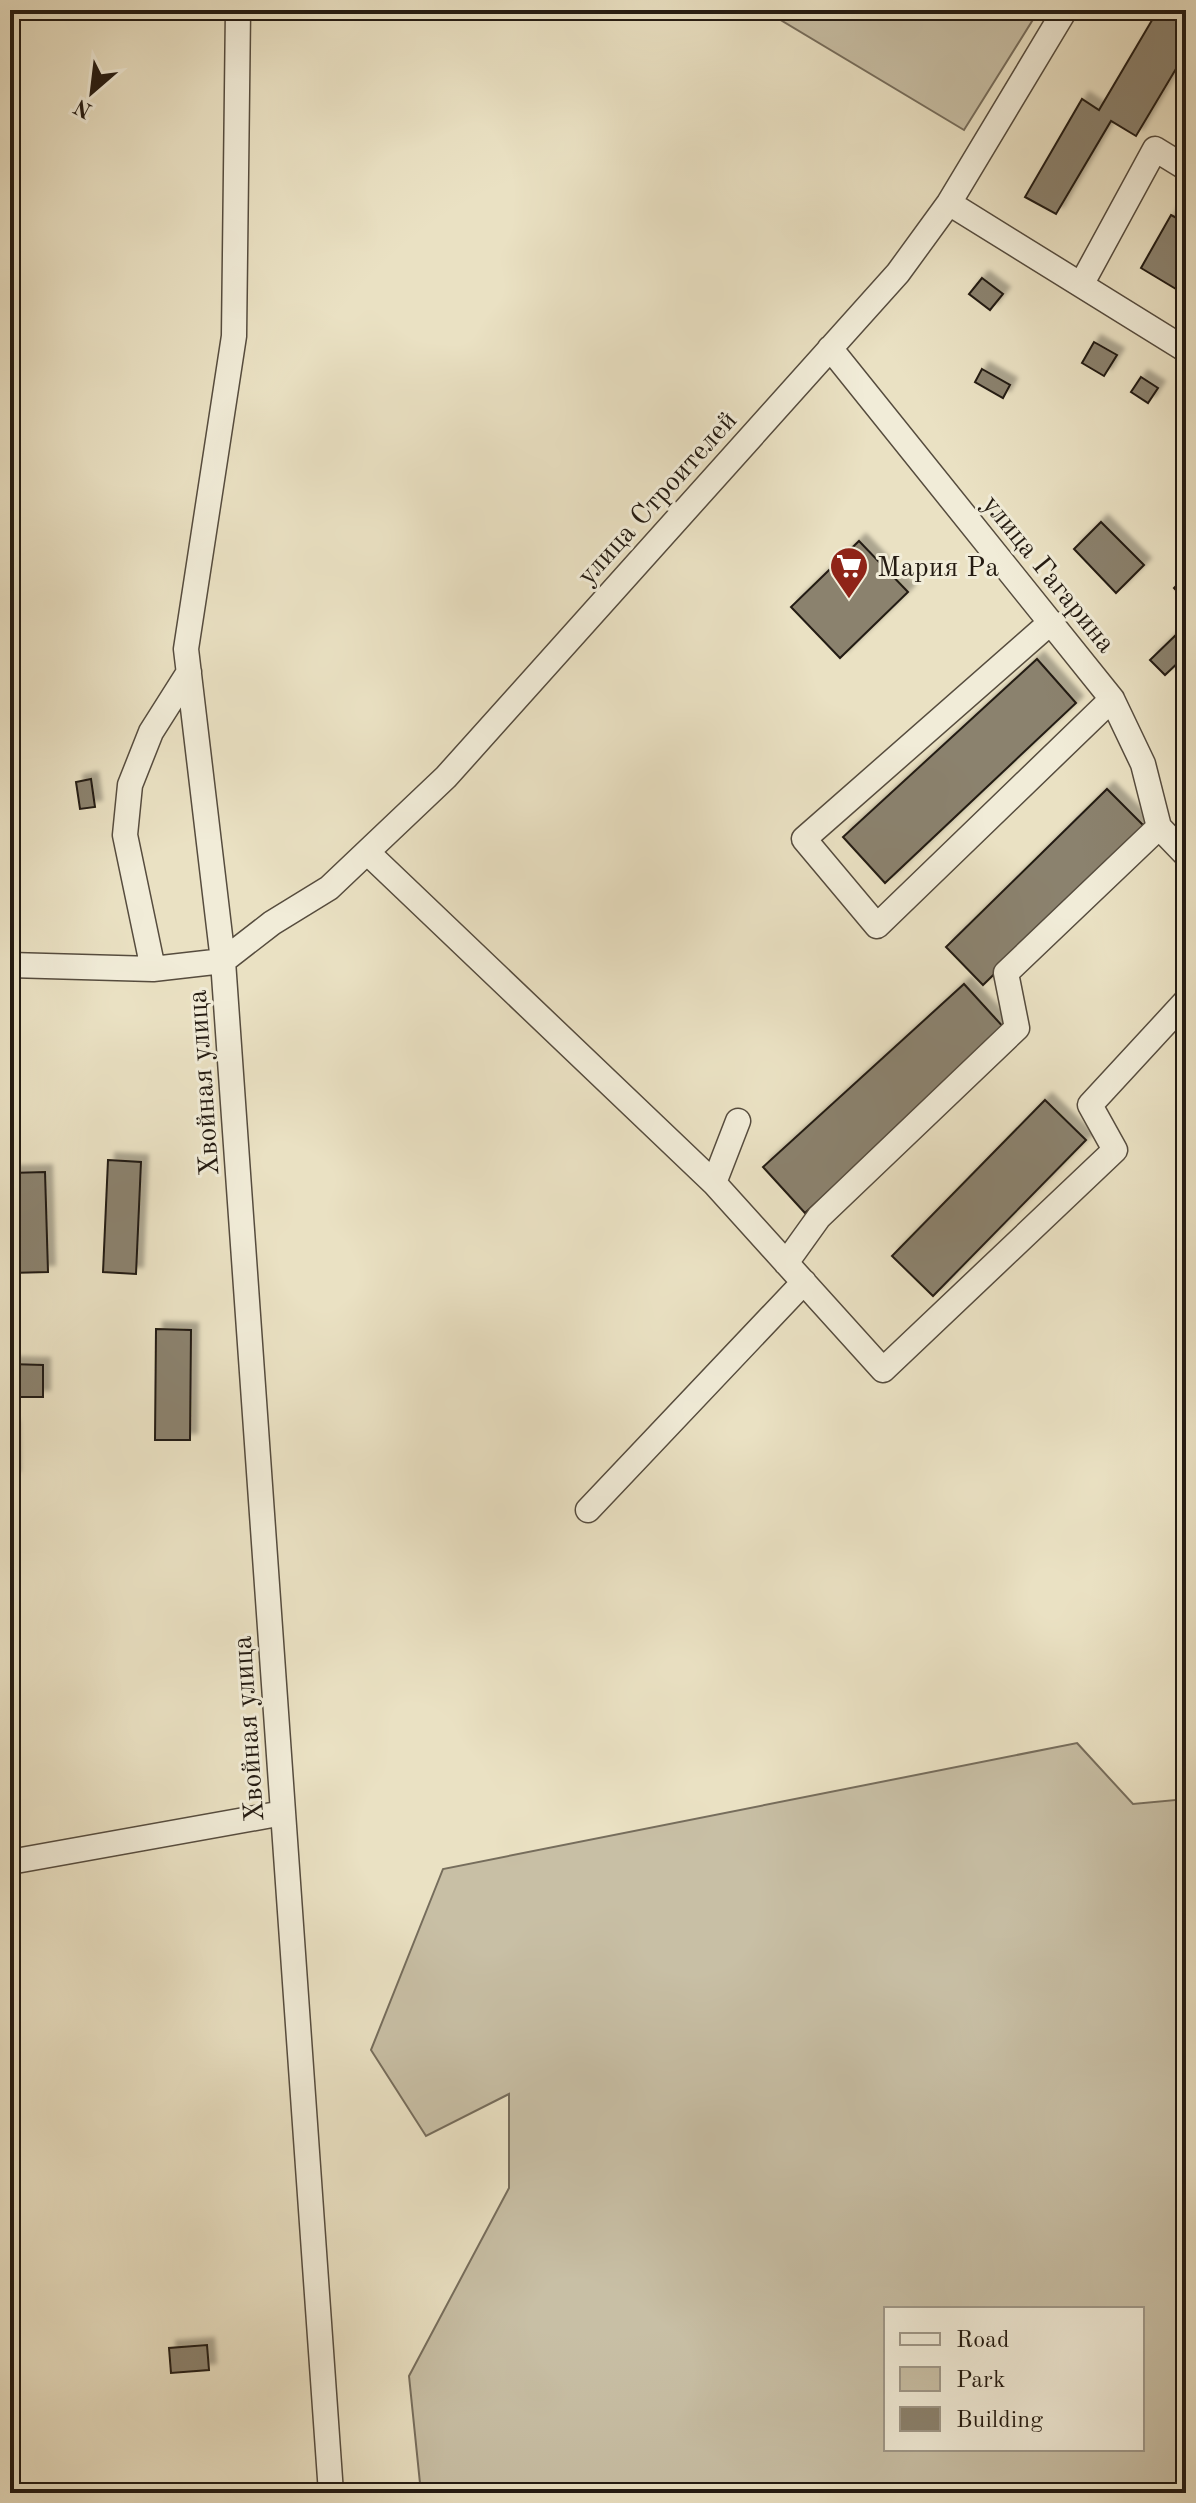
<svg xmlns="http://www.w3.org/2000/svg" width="1196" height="2503" font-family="'Old Standard TT',serif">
	<defs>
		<filter id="shadow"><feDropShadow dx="7" dy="-7" stdDeviation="2" flood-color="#0004"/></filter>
	</defs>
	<rect width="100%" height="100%" fill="#eae1c3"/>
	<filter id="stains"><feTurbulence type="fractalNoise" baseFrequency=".0025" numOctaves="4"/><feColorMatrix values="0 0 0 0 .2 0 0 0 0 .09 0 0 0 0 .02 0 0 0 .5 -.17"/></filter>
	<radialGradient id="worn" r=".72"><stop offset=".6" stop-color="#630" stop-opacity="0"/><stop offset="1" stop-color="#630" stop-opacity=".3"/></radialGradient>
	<!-- green -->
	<path fill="#c8bfa5" stroke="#766d5c" stroke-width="2" fill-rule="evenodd" d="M764,10H1039L964,130Z
		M1077,1743L1133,1804L1186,1799V2493H421L409,2376L509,2188V2094L426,2136L371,2050L443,1869ZM886,2309H1142V2449H886Z"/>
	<!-- building -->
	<path fill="#8b826e" stroke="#241b12" stroke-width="2" filter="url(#shadow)" d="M1158,10L1186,25V52L1136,136L1111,121L1056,214L1025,197L1082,99L1099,110Z
		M1171,215L1186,223V295L1141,268Z
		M982,278L1003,294L990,310L969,294Z
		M1094,342L1117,355L1104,376L1082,363Z
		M982,369L1010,385L1003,398L975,382Z
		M1141,377L1158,388L1148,403L1131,392Z
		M1101,522L1144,565L1116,593L1074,549Z
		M859,541L908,592L840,658L791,607Z
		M1186,576V601L1174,588Z
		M1179,632L1186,639V663L1182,659L1165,675L1150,660Z
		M1037,659L1076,703L885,883L843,837Z
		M91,779L95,807L80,809L76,782Z
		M1107,789L1145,827L983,985L946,947Z
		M964,984L1006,1030L805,1213L763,1167Z
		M1045,1100L1086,1140L933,1296L892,1256Z
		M108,1160L141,1162L136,1274L103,1272Z
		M45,1172L48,1272L10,1273V1173Z
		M156,1329L191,1330L190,1440H155Z
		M10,1364L43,1365V1397H10Z
		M10,1428H12L13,1478H10Z
		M207,2345L209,2370L171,2373L169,2348Z"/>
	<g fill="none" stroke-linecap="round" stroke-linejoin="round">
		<!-- minor casing -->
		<g stroke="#564c3e" stroke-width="27">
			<path id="minor" d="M238,10L234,336L186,649L223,961L331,2493
				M949,203L1186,350
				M1081,285L1155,149L1186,168
				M830,348L1112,699L1143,764L1159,827L1186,855
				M1051,622L804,839L877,926L1112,699
				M367,852L714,1183
				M223,961L272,923L329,888L446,777L898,273L949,203L1065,10
				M10,965L153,969L223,961
				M153,969L125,835L130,785L151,732L189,672
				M738,1121L714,1183L883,1370L1115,1150L1090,1105L1186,1001
				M786,1263L819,1217L1017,1028L1006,973L1159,827
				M588,1510L804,1282
				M10,1862L283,1813"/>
		</g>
		<!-- minor -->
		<use href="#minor" stroke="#f1ecd8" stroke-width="24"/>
	</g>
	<!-- icons -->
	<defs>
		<g id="supermarket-pin" transform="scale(2)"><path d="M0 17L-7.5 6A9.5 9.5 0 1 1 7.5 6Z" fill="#8f2418" stroke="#f1ecd8"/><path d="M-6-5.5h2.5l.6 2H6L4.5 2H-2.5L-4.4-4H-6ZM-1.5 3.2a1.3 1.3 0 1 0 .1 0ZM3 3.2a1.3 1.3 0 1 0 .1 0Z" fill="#fff"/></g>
	</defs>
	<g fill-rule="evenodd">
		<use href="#supermarket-pin" x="849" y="566"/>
	</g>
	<g text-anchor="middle" stroke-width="6" stroke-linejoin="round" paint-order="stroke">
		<!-- street labels -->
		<g font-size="28" fill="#241b12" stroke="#f1ecd8">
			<text transform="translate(656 497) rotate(-48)" y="10">улица Строителей</text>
			<text transform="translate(1050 573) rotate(51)" y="10">улица Гагарина</text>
			<text transform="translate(202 1083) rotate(-94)" y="10">Хвойная улица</text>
			<text transform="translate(247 1729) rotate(-94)" y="10">Хвойная улица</text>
		</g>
		<!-- poi labels -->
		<g font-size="28" fill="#241b12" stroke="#f1ecd8" text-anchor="start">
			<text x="877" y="576">Мария Ра</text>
		</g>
	</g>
	<!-- margin -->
	<rect width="1196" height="2503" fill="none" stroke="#eae1c3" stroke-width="40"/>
	<rect x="12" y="12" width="1172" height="2479" fill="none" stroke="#241b12" stroke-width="4"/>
	<rect x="20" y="20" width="1156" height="2463" fill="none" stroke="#241b12" stroke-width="2"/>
	<!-- legend -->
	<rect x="884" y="2307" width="260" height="144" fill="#f1ecd8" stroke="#9f9889" stroke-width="2"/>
	<rect x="900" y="2333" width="40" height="12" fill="#f1ecd8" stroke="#9f9889" stroke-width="2"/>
	<text x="956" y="2347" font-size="24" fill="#241b12">Road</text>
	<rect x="900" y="2367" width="40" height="24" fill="#c8bfa5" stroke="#9f9889" stroke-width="2"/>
	<text x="956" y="2387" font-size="24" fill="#241b12">Park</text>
	<rect x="900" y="2407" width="40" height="24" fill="#8b826e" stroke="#9f9889" stroke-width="2"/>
	<text x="956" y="2427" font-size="24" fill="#241b12">Building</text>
	<!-- north arrow -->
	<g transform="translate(92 92) rotate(208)" stroke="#f1ecd8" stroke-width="6" paint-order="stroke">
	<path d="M0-6L14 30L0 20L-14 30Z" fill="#241b12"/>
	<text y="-12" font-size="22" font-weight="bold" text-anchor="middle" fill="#241b12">N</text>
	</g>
	<rect width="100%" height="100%" filter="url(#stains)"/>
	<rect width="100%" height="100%" fill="url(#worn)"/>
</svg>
